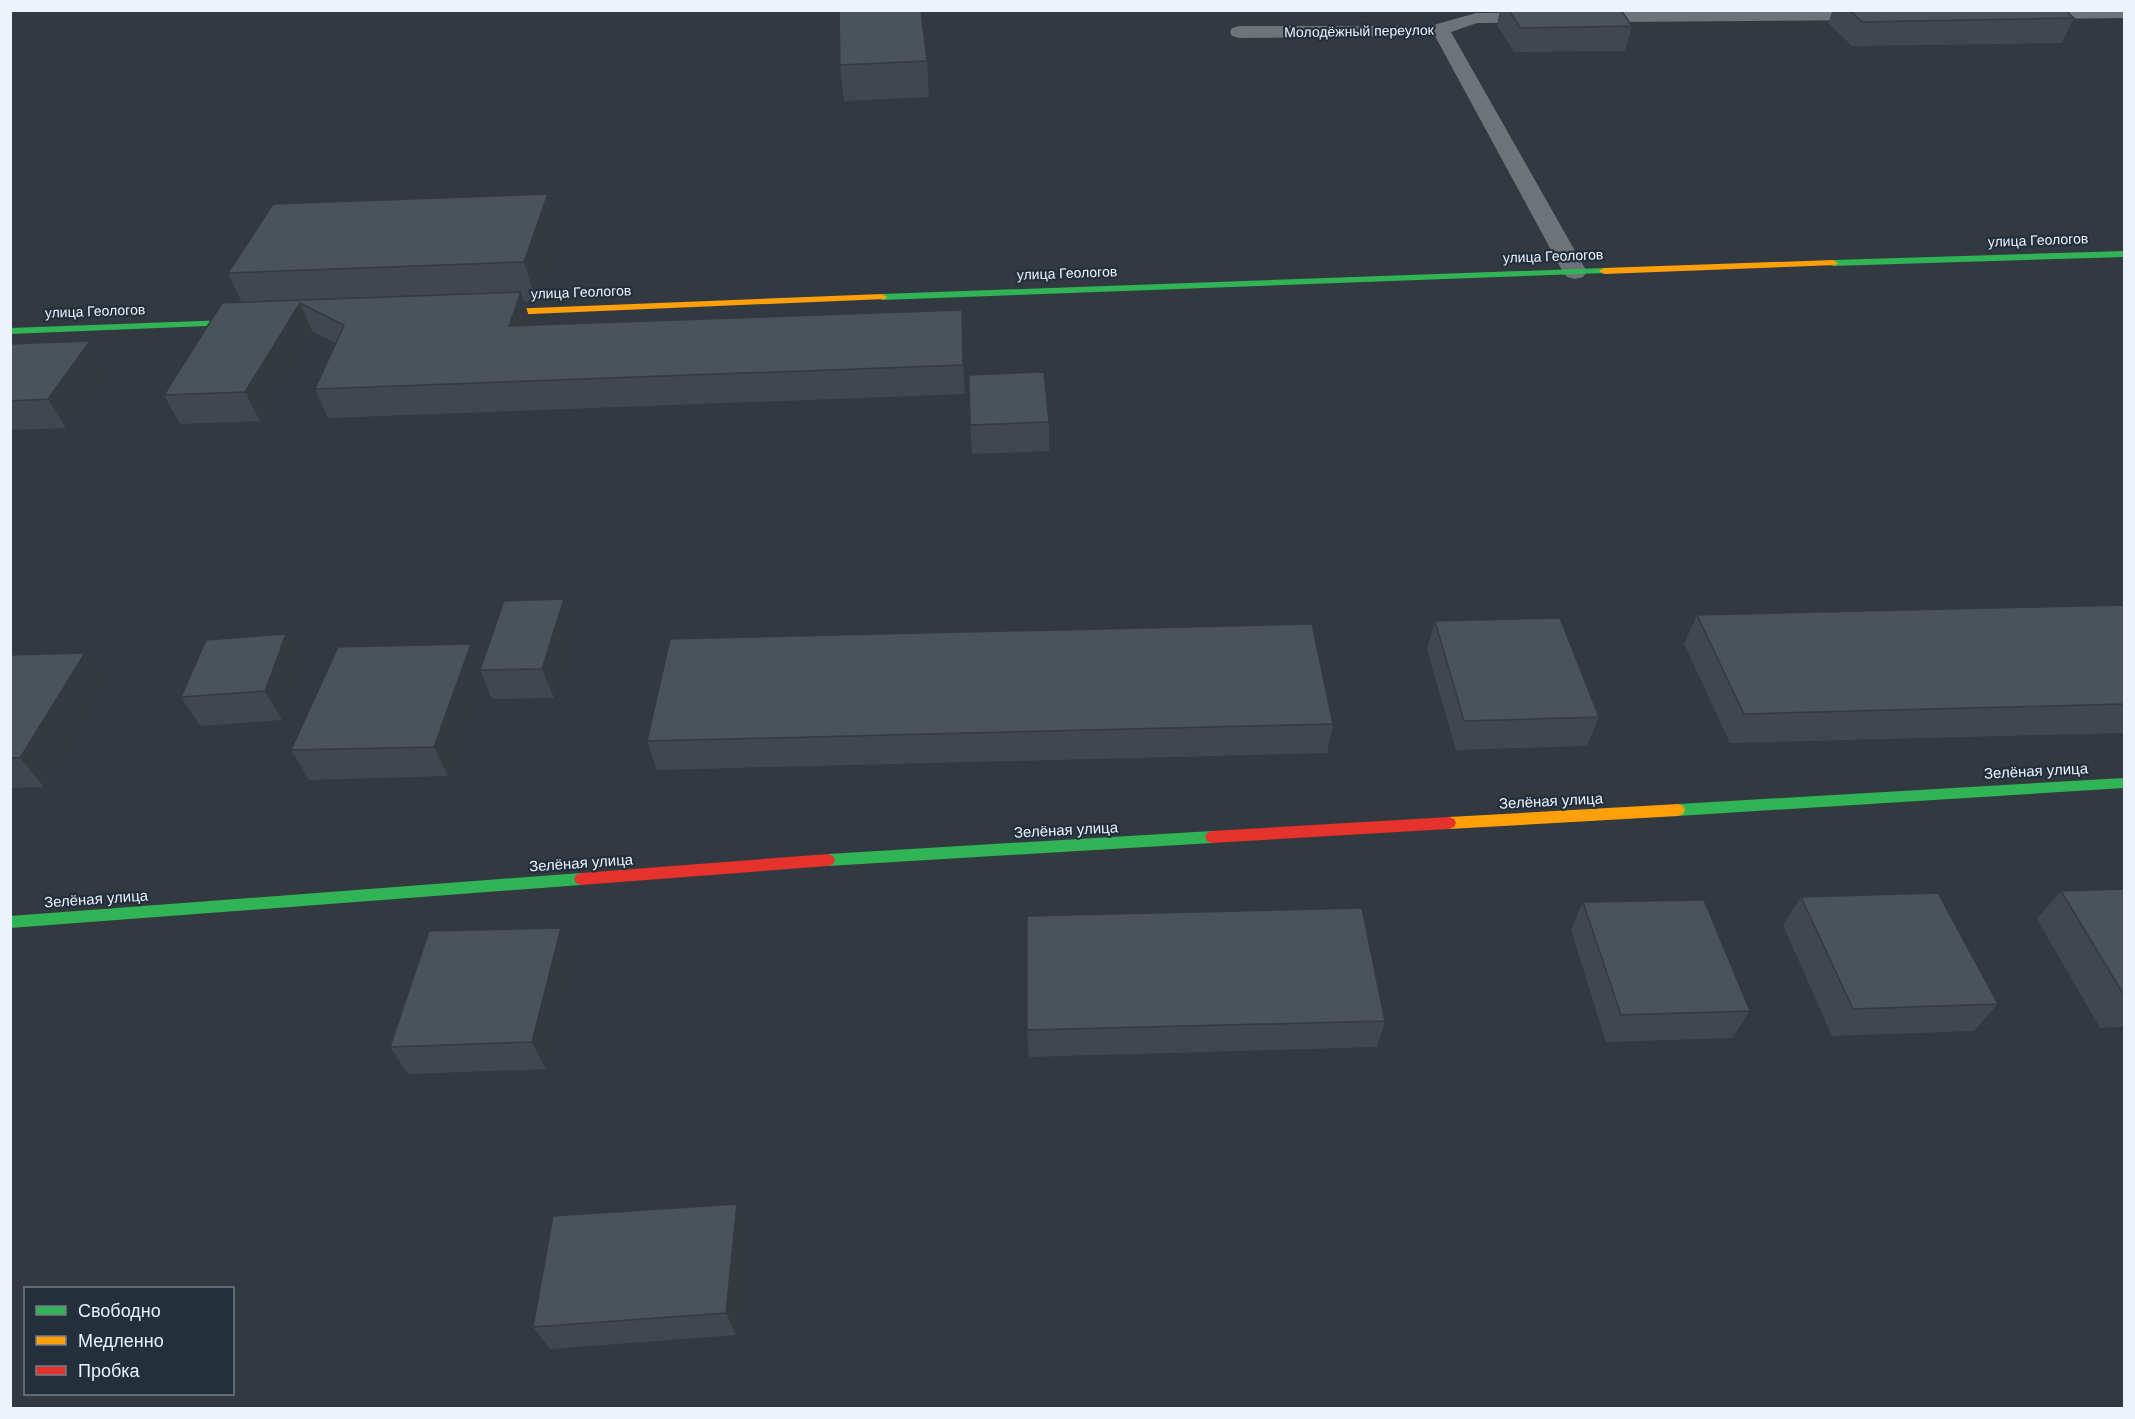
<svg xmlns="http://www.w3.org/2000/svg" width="2135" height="1419" font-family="Helvetica,sans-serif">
	<rect width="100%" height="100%" fill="#333940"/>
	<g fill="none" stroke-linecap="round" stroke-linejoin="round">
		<!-- street -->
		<path fill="#6d7379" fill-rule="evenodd" d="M1881,10L1886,15L1883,19L1877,20L1477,23L1451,32L1587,272L1583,277L1575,279L1567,277L1563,272L1435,36L1239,38L1232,36L1230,32L1232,28L1239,26H1430L1476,13Z
			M2017,10H2124V18L2024,19L2018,18L2015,14Z"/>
		<!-- fast -->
		<path fill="#30b455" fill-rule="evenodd" d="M2124,251V257L1833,266L1828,263L1833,260Z
			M1604,268L1607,269V273L882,300L877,297L882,294Z
			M255,319L259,320V324L10,334V328Z
			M2124,778V788L1678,816L1673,814L1671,810L1673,806L1678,804Z
			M1212,831L1217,833L1219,837L1217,841L1212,843L828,866L823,864L821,860L823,856L828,854Z
			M581,873L586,875L588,879L586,883L581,885L10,928V916Z"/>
		<!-- slow -->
		<path fill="#ff9f0a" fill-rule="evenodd" d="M1833,260L1838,263L1836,265L1604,274L1599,271L1604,268Z
			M882,294L887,297L885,299L483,316L478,313L483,310Z
			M1678,804L1683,806L1685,810L1683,814L1678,816L1449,829L1444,827L1442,823L1444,819L1449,817Z"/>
		<!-- jam -->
		<path fill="#e5322d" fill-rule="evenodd" d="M1449,817L1454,819L1456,823L1454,827L1449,829L1212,843L1207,841L1205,837L1207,833L1212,831Z
			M828,854L833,856L835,860L833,864L828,866L581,885L576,883L574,879L576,875L581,873Z"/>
	</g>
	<!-- wall -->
	<path fill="#40474f" d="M1500,10H1509L1632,26L1625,51L1514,52L1497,25Z
		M1833,10H2065L2074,18L2062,43L1852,46L1828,23Z
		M927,61L929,97L844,101L840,65Z
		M559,233L536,301L524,302L530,320L528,325L962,310L965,394L328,418L315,389L336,343L312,331L260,421L180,424L164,395L242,303L228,273Z
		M10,344L106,370L66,428L10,430Z
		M1049,422V451L972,454L970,425Z
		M564,599L574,629L554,698L492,699L483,677L448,776L309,780L291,750L471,644L481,666Z
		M2124,605V733L1730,743L1684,644L1697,615Z
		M1435,621L1599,717L1587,746L1456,750L1427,650Z
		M286,634L302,663L282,720L200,726L181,697Z
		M85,653L106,682L44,787L10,788V655Z
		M1333,724L1327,753L657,770L647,741Z
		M2124,889V1027L2100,1028L2037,919L2061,891Z
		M1801,897L1998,1004L1974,1031L1832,1036L1783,925Z
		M1583,902L1750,1011L1732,1038L1606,1042L1571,930Z
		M561,928L574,955L546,1069L408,1074L390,1047Z
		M1385,1021L1377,1047L1029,1057L1027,1030Z
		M737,1204L746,1229L736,1335L550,1349L533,1327Z"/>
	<!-- shaded-wall -->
	<path fill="#343a40" d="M548,194L559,233L536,301L524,262Z
		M521,292L530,320L518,354L509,326Z
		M300,303L312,331L260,421L245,392Z
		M962,310L965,394L963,365Z
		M90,341L106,370L66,428L48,399Z
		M564,599L574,629L554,698L542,669Z
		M286,634L302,663L282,720L265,691Z
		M471,644L483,670H480L483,677L448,776L434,747Z
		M85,653L106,682L44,787L20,758Z
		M561,928L574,955L546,1069L532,1042Z
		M737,1204L746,1229L736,1335L726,1313Z"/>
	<!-- building -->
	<path fill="#4a535c" stroke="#343a40" stroke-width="1.5" d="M839,10H921L927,61L840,65Z
		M1509,10H1621L1632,26L1520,28Z
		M1850,10H2065L2074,18L1862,22Z
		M548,194L524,262L228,273L273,204Z
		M521,292L509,326L962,310L963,365L315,389L344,325L300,303L245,392L164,395L222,303Z
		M90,341L48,399L10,401V344Z
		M1044,372L1049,422L970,425L969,375Z
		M564,599L542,669L480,670L504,601Z
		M2124,605V704L1744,714L1697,615Z
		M1560,618L1599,717L1464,721L1435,621Z
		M1312,624L1333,724L647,741L670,639Z
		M286,634L265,691L181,697L206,640Z
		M471,644L434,747L291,750L338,647Z
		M85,653L20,758H10V655Z
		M2124,889V995L2061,891Z
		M1938,893L1998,1004L1853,1009L1801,897Z
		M1704,900L1750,1011L1621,1015L1583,902Z
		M1362,908L1385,1021L1027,1030V916Z
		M561,928L532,1042L390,1047L429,931Z
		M737,1204L726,1313L533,1327L553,1216Z"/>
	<g text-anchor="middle" stroke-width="4.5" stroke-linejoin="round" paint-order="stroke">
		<!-- far-street labels -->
		<g font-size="14" fill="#ecf3fc" stroke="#232f3b">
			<text transform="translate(1359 31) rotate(-1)" y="5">Молодёжный переулок</text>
			<text transform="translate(2038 240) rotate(-2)" y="5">улица Геологов</text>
			<text transform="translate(1553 256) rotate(-2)" y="5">улица Геологов</text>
			<text transform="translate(1067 273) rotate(-2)" y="5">улица Геологов</text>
			<text transform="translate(581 292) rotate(-2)" y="5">улица Геологов</text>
			<text transform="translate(95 311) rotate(-2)" y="5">улица Геологов</text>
		</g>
		<!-- street labels -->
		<g font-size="15" fill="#ecf3fc" stroke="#232f3b">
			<text transform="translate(2036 771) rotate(-3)" y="5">Зелёная улица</text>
			<text transform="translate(1551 801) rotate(-3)" y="5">Зелёная улица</text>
			<text transform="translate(1066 830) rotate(-3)" y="5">Зелёная улица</text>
			<text transform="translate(581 863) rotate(-4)" y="5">Зелёная улица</text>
			<text transform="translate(96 899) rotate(-4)" y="5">Зелёная улица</text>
		</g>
	</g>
	<!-- border -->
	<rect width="2135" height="1419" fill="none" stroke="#ecf3fc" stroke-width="24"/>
	<!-- legend -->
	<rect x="24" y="1287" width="210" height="108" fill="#232f3b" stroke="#737d88" stroke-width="1.5"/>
	<rect x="36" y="1306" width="30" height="9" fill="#30b455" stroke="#737d88" stroke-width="1.5"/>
	<text x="78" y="1317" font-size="18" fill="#ecf3fc">Свободно</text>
	<rect x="36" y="1336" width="30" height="9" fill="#ff9f0a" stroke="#737d88" stroke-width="1.5"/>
	<text x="78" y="1347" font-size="18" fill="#ecf3fc">Медленно</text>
	<rect x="36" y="1366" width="30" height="9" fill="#e5322d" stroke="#737d88" stroke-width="1.5"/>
	<text x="78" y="1377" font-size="18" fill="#ecf3fc">Пробка</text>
</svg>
